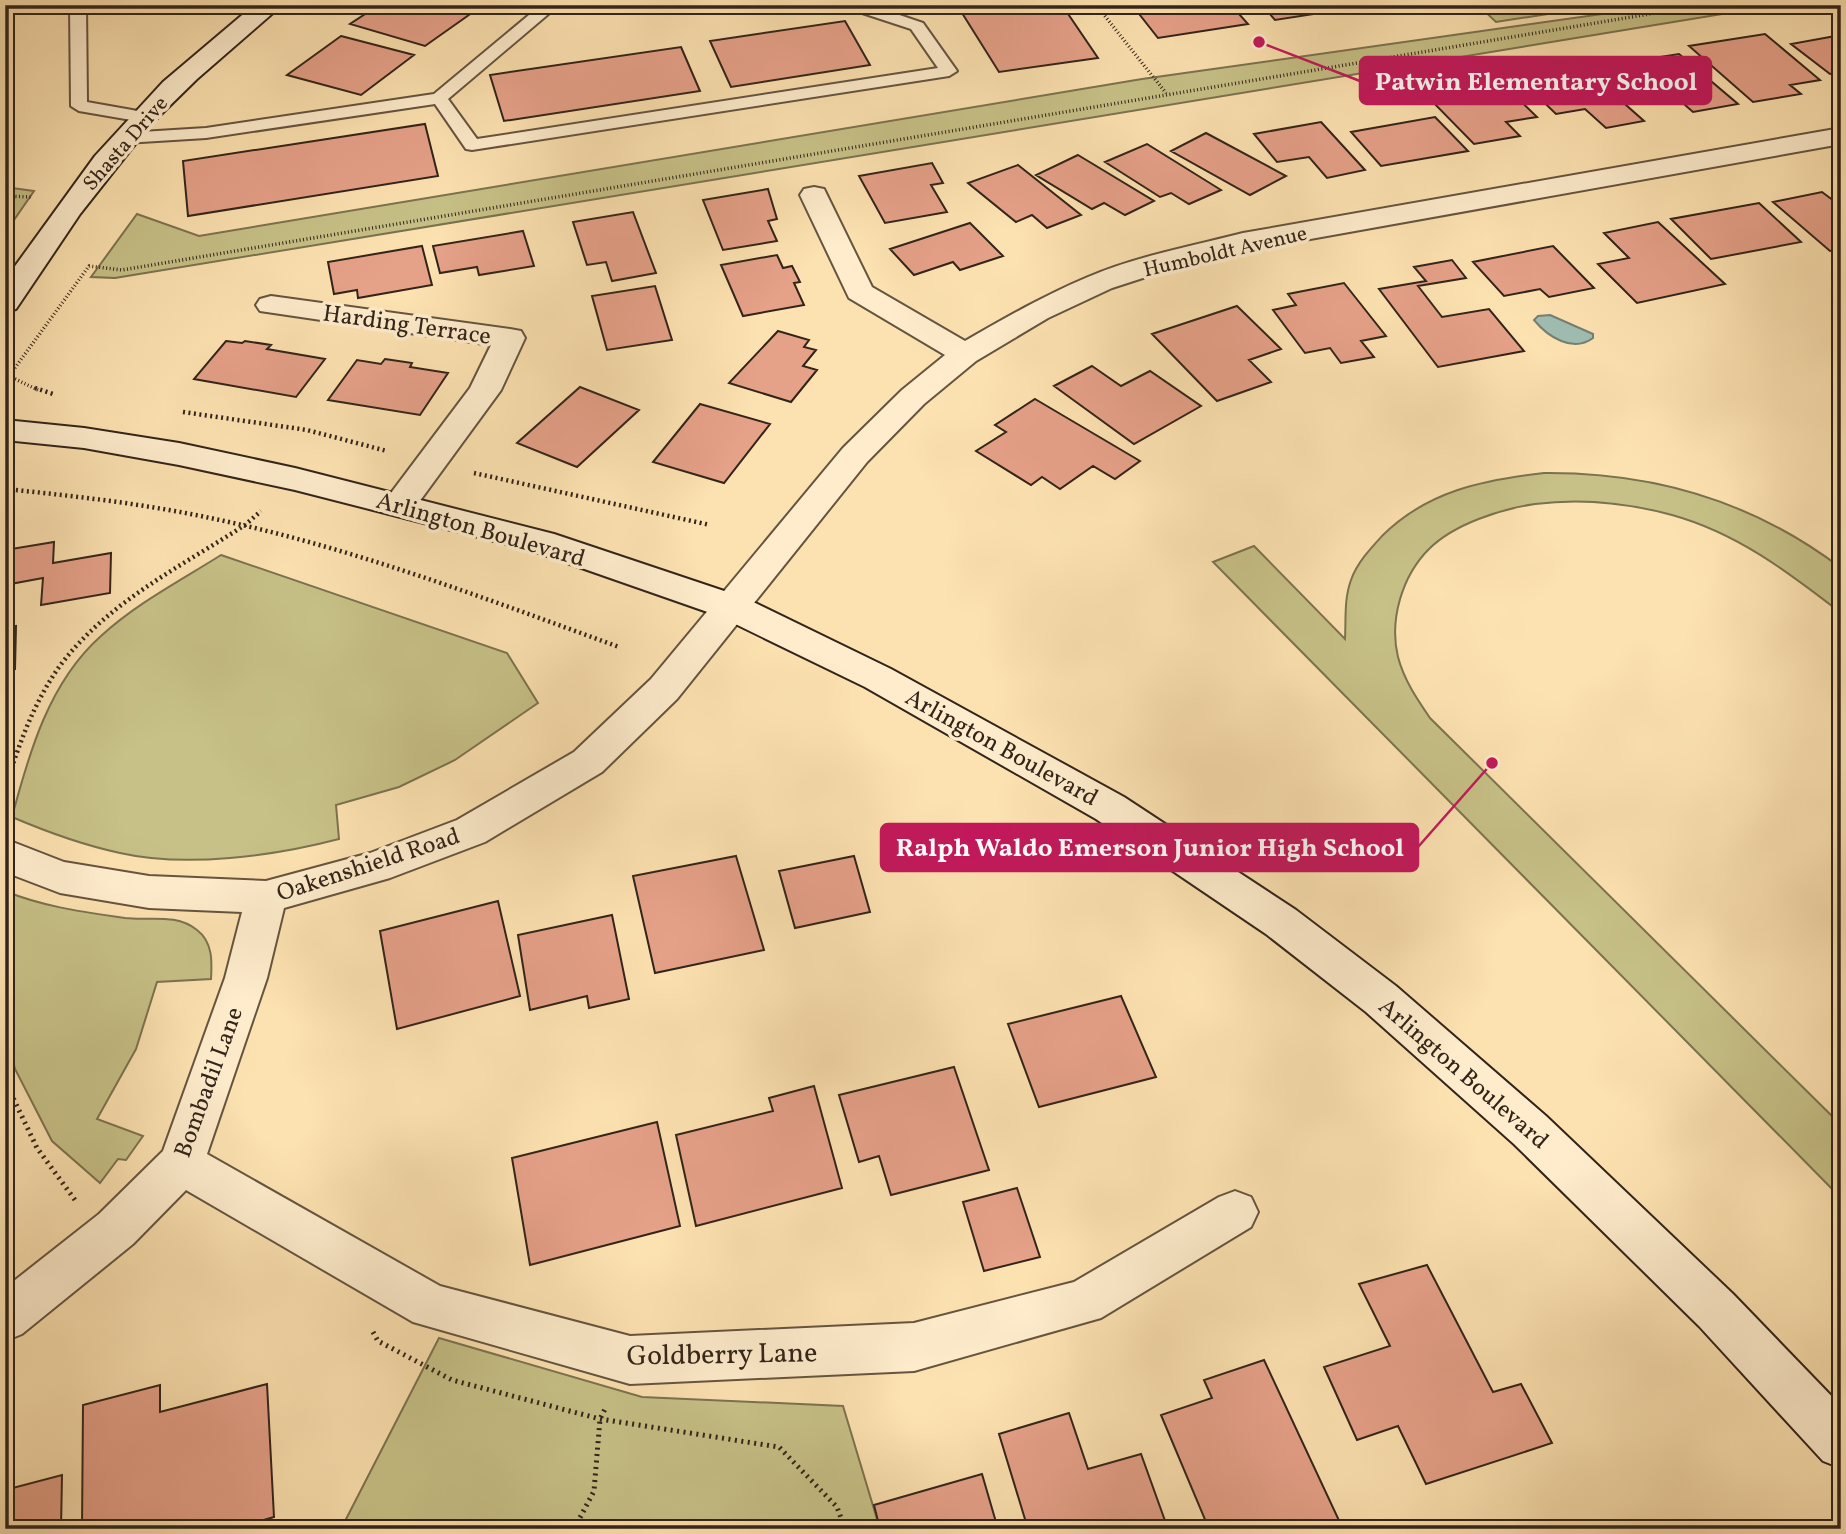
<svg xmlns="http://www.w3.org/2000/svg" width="1846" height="1534" font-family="Vollkorn,serif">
	<rect width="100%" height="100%" fill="#fde2b1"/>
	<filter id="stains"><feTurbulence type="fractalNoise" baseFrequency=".00286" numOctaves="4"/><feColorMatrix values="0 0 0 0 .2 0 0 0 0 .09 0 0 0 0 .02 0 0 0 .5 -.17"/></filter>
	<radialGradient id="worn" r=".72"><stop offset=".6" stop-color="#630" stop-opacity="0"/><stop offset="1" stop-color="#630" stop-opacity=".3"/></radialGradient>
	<!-- green -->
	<path fill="#c7c187" stroke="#7c7250" stroke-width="2" d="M1478,5H1546L1554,13L1496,22Z
		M1666,5H1777L115,278L91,277L137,214L199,236L1142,79Z
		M5,187L34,191L5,233Z
		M1544,473C1654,472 1753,501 1841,568V613C1788,572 1737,533 1672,515C1628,503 1581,498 1535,504C1501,509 1454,524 1429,549C1402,576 1389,620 1398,657C1404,680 1417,699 1430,718L1841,1125V1198L1213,562L1254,546L1345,639C1346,619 1344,599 1351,580C1357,563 1370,549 1382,536C1427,491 1483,480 1544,473Z
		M221,555L507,653L538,703L455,760L399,787L336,805L339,839C274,856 186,868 120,853C83,845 47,832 12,817C29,753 49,682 101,636C137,603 180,581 221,555Z
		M5,891C44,907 84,912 125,918C150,921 176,913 197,930C213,942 212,962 211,979L157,982L136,1049L97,1119L143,1136L126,1160L118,1159L100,1183L52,1141L15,1069L5,1030Z
		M439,1338L642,1397L843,1406L880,1529H351L344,1523Z"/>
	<!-- water -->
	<path fill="#a0bdb2" stroke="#748075" stroke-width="2" d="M1550,315L1593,334V338C1573,353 1548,337 1534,320L1538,316Z"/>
	<!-- building -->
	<path fill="#e6a189" stroke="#32241a" stroke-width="2" d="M379,5H483L425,46L350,24Z
		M957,5H1062L1098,58L999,72Z
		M1169,5H1231L1248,24L1158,38L1136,10Z
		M1262,5H1372L1275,20Z
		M14,15L13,76L5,77V16Z
		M845,21L870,65L731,87L710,41Z
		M1765,34L1820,80L1790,85L1801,94L1753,102L1689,46Z
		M1841,35V72L1830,74L1791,44Z
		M341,36L414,55L361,95L287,75Z
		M681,47L700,91L504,121L490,75Z
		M1679,54L1738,104L1693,112L1668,90L1635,96L1603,66Z
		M1591,74L1644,121L1606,128L1585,109L1556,114L1527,86Z
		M1494,75L1537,117L1506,122L1520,136L1474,144L1419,88Z
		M14,96L13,165L5,166V97Z
		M1435,117L1468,151L1381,166L1351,132Z
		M1321,122L1365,170L1327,178L1309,157L1277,162L1254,134Z
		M425,124L438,176L188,216L183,161Z
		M1206,133L1286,176L1250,195L1171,151Z
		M1147,144L1221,190L1189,204L1171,193L1160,197L1105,162Z
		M1078,155L1154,201L1125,215L1104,203L1092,209L1036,175Z
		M932,163L943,183L931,185L947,212L885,223L859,176Z
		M1018,165L1081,215L1047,228L1032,215L1016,222L968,183Z
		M768,189L777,219L768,221L777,241L723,250L703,200Z
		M1822,192L1834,201L1841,200V249L1830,251L1773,202Z
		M1759,203L1801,242L1711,259L1671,219Z
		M633,212L656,273L612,281L606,262L587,265L573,222Z
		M1658,222L1725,284L1637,303L1598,264L1629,258L1604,233Z
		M970,223L1003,256L960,270L953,262L914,275L890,249Z
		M523,231L534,266L479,275L477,267L440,273L433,246Z
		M422,246L432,285L358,298L357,290L334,294L328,262Z
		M1553,246L1594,288L1549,297L1540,289L1504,296L1473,262Z
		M777,255L783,268L792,266L800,282L794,283L804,305L743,316L721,265Z
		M1452,260L1466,278L1418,286L1442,317L1489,309L1524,351L1438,367L1379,289L1426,281L1414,267Z
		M1344,283L1386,336L1361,341L1374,357L1341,363L1330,348L1305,353L1273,310L1296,305L1288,294Z
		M655,286L672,340L607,350L592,296Z
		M1237,306L1281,349L1249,360L1271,382L1217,401L1152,334Z
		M778,331L809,340L804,347L816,350L803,366L817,370L791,402L729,383Z
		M226,341L242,343L245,341L271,345L267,349L325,359L296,397L194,379Z
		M385,359L412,363L410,367L448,373L420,415L328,400L357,360L381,364Z
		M1092,366L1121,386L1150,371L1201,406L1134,444L1054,386Z
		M580,387L639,410L577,467L517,443Z
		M1035,399L1140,461L1115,479L1093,466L1060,489L1042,477L1031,485L976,451L1006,432L995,425Z
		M700,404L770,424L724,483L653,462Z
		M54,542L53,563L111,553L110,593L41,605L43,578L5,585V550Z
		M16,626L15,669L5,670V628Z
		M736,856L764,950L655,973L633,876Z
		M854,856L870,912L795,928L779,871Z
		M498,901L520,996L397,1029L380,931Z
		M612,915L629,999L589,1008L587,996L530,1010L518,935Z
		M1121,996L1156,1077L1039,1107L1008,1024Z
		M954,1067L989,1170L891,1195L879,1156L859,1162L839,1095Z
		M814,1086L842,1188L696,1226L676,1135L773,1111L769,1098Z
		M657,1122L680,1226L530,1265L512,1158Z
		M1017,1188L1040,1257L984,1271L963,1202Z
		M1427,1265L1493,1392L1521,1384L1552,1443L1426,1484L1398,1426L1357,1440L1324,1367L1390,1346L1359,1284Z
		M1264,1360L1343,1529H1209L1161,1415L1212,1398L1204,1380Z
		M267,1384L274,1517L233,1529H82L83,1405L160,1385V1412Z
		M1069,1413L1088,1469L1141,1454L1168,1529H1028L999,1434Z
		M982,1474L998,1529H880L874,1505Z
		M62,1475L61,1529H5V1490Z"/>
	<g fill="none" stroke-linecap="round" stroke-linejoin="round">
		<!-- lane casing -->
		<g stroke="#655440" stroke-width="4">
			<path id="lane" d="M70,5H86L87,102L149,113L151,117L149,121L143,122L79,111L71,106Z
				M541,5H559L448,99L477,139L938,68L911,29L847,8L845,5H870L923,23L957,71L949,76L472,150L466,149L435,104L206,138L125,143L116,138L125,133L206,128L434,94Z"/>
		</g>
		<!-- street casing -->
		<g stroke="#655440" stroke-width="4">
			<path id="street" d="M1841,128V144L1243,251L1183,265L1112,288L1048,318L976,361L924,404L867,462L677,699L602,772L485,842L390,878L284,908L267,978L207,1154L440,1286L630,1336L914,1323L1074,1282L1219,1197L1235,1191L1251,1197L1258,1212L1251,1227L1101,1318L914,1371L630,1384L413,1322L186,1190L133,1244L22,1334L5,1341V1288L99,1214L163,1151L225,978L242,912L149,908L60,893L5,872V839L64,862L149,876L266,881L370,853L457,820L574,752L651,679L843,448L902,390L945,355L849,298L800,195L804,189L814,187L824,189L872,287L965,341C1005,318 1045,295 1088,277C1137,256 1192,246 1243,233Z
				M271,296L510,329L521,331L525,338L501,390L411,513L399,516L387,513L382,505L470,388L491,345L260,311L256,305L260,299Z"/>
		</g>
		<!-- secondary casing -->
		<g stroke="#32241a" stroke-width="4">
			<path id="secondary" d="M254,5H282L197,79L151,124L80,214L16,309L5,312V280L95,156L163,82Z
				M5,420L84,428L179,443L295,468L554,534L745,598L891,669L1124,797L1296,910L1396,986L1546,1116L1733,1294L1841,1406V1468L1823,1461L1699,1326L1514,1144L1366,1012L1266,934L1096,819L865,687L719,616L533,551L295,490L179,465L84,448L5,440Z"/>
		</g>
		<!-- path-far2 -->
		<path stroke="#32241a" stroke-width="3.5" stroke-dasharray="1 2.5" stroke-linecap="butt" d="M1096,5L1166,93
			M5,196L32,197
			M38,390L9,376L89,266L122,270L1703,5"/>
		<!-- path-far1 -->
		<path stroke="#32241a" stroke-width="4.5" stroke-dasharray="2 3.5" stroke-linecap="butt" d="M35,388L53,394
			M183,412L307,430L387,451
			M474,473L710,525
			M5,489C75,496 146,504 215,519C353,548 487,599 619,647
			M5,789C18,747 33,704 59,667C106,603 180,567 245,525L261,511"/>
		<!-- path -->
		<path stroke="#32241a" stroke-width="5" stroke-dasharray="2 4.5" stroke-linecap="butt" d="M5,1081L37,1148L75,1200
			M373,1332L378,1341L452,1380L600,1419L779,1447L837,1507L845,1529
			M574,1529L594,1491L600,1419L606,1407"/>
		<!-- lane -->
		<use href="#lane" fill="#feeccc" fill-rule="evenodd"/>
		<!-- street -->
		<use href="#street" fill="#feeccc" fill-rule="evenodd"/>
		<!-- secondary -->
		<use href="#secondary" fill="#feeccc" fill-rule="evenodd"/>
	</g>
	<g text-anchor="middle" stroke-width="7" stroke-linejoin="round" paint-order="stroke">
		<!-- far-street labels -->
		<g font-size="21" fill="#32241a" stroke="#feeccc">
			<text transform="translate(125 143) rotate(-49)" y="7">Shasta Drive</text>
			<text transform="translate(1225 251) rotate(-13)" y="7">Humboldt Avenue</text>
		</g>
		<!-- street labels -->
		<g font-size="24" fill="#32241a" stroke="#feeccc">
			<text transform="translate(407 324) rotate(8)" y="8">Harding Terrace</text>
			<text transform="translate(481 529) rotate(16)" y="8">Arlington Boulevard</text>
			<text transform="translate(1002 747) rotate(29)" y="8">Arlington Boulevard</text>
			<text transform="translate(368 864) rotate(-18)" y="8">Oakenshield Road</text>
			<text transform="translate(1464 1073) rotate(41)" y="8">Arlington Boulevard</text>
			<text transform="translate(208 1082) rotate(-70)" y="8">Bombadil Lane</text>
		</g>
		<!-- near-street labels -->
		<g font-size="28" fill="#32241a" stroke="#feeccc">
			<text transform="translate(722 1353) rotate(-1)" y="10">Goldberry Lane</text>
		</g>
	</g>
	<!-- callouts -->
	<path fill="none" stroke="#c2185b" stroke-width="2.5" d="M1259 42L1360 81M1492 763L1418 847"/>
	<g fill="#c2185b" stroke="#feeccc" stroke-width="2.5">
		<circle cx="1259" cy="42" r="7"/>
		<circle cx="1492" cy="763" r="7"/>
	</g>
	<g fill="#c2185b" stroke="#c2185b" stroke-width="2.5">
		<rect x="1360" y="57" width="351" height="47" rx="7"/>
		<rect x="881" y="824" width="537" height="47" rx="7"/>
	</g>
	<g font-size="26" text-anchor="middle" font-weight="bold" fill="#fff">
		<text x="1536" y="90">Patwin Elementary School</text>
		<text x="1150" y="856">Ralph Waldo Emerson Junior High School</text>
	</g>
	<!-- margin -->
	<rect width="1846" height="1534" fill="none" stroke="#fde2b1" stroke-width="28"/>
	<rect x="7" y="7" width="1832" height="1520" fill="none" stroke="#32241a" stroke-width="3.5"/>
	<rect x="14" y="14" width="1818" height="1506" fill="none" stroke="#32241a" stroke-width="2"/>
	<rect width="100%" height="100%" filter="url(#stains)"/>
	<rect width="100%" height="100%" fill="url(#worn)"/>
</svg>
